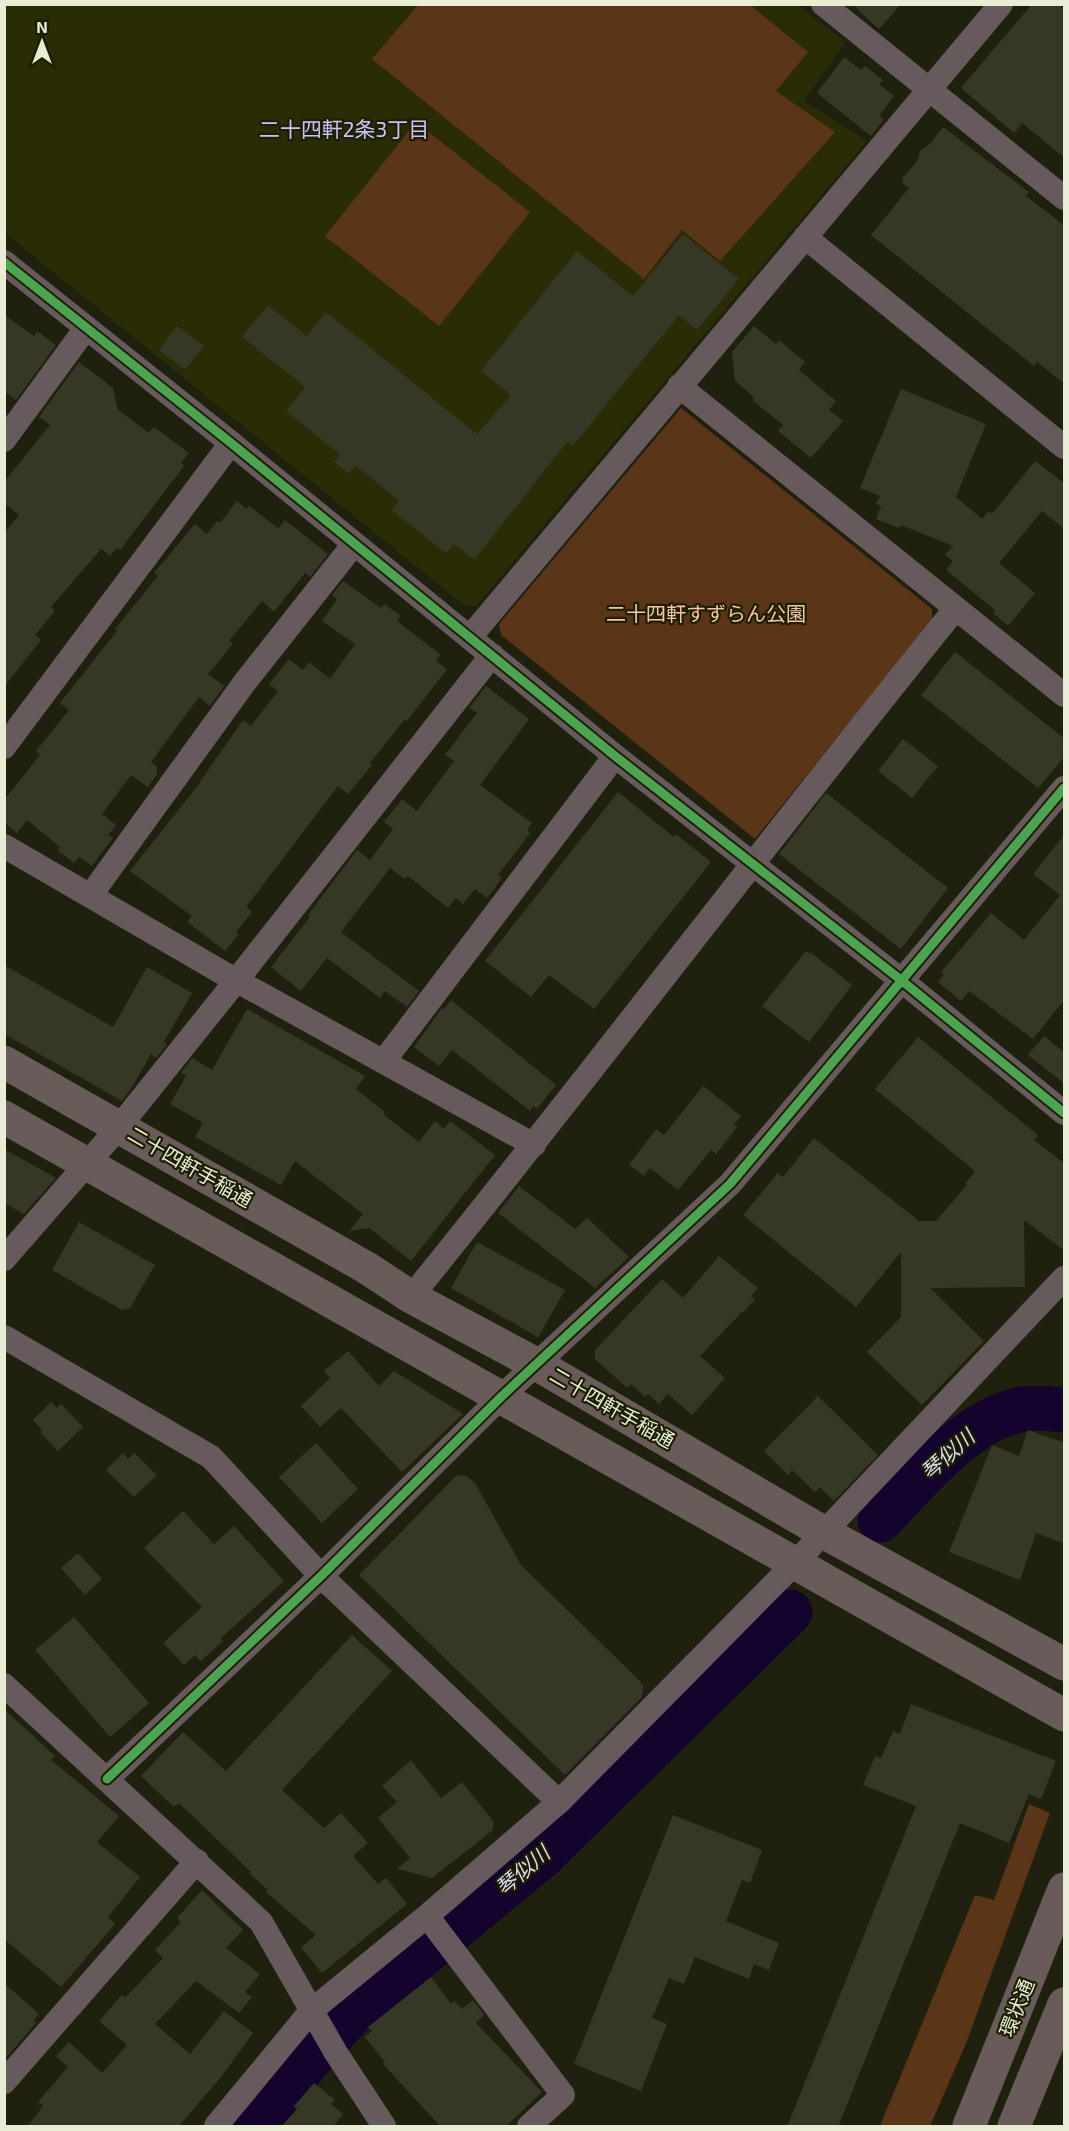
<svg xmlns="http://www.w3.org/2000/svg" width="1069" height="2131" font-family="'Exo 2','Noto Sans JP',sans-serif">
	<rect width="100%" height="100%" fill="#1f210e"/>
	<!-- built -->
	<path fill="#292c05" d="M4,5H798L845,42L804,101L867,141L476,606H465L5,233Z"/>
	<!-- green -->
	<path fill="#5a3517" d="M419,4L750,5L808,52L776,91L835,132L720,261L682,230L644,279L372,59Z
		M416,122L530,212L439,326L325,236Z
		M681,408L932,609V620L755,839L501,635L499,624Z
		M1029,1804L1050,1813L965,2046L930,2126H880L975,1895L994,1900Z"/>
	<g fill="none" stroke-linecap="round" stroke-linejoin="round">
		<!-- river -->
		<path stroke="#14032c" stroke-width="45" d="M880,1520C918,1481 967,1419 1023,1409C1036,1407 1051,1409 1064,1410
			M253,2126L308,2061L352,2013L542,1856L790,1612"/>
	</g>
	<!-- building -->
	<path fill="#373725" d="M852,4H901L879,29Z
		M1032,4H1057L1065,10V158L1022,123L1014,133L961,88Z
		M844,57L861,70L865,66L883,80L879,84L894,96L879,116L884,119L871,136L817,93Z
		M943,127L1029,192L1026,196L1065,226V384L1037,362L1034,366L871,235L909,188L902,183L903,181L902,179L917,161L920,151L930,144Z
		M683,234L739,279L697,330L679,315L573,446L568,441L474,560L454,544L446,553L391,510L399,501L355,465L349,474L334,462L340,454L286,411L305,387L242,337L268,305L307,336L326,312L477,434L511,395L481,371L577,251L633,296Z
		M4,315L34,336L37,331L56,345L16,400L4,391Z
		M177,326L204,346L185,370L159,350Z
		M754,326L776,344L779,340L805,362L799,370L836,401L829,410L843,421L811,458L778,431L783,425L752,400L754,397L735,381L732,352Z
		M79,362L113,388L118,410L149,433L154,427L189,453L181,463L184,466L120,550L117,548L110,556L101,549L51,607L55,611L35,635L41,640L4,687V533L19,515L4,503V482L50,425L39,417Z
		M901,389L986,424L956,497L982,519L989,511L992,514L1035,461L1065,484V529L1042,511L999,563L1035,593L1008,626L993,613L995,610L946,570L953,561L945,555L953,546L901,525L899,528L876,519L881,506L876,504L880,496L860,488Z
		M237,501L246,509L249,506L278,528L285,520L328,554L310,577L305,573L274,612L262,601L229,641L233,644L208,674L224,686L210,706L199,697L196,701L151,762L157,767V774L148,787L131,775L102,814L116,825L108,835L113,838L92,866L79,857L74,863L57,850L60,847L27,820L17,833L4,822V800L40,755L36,751L69,710L60,703L117,631L115,629L158,576L154,573L195,524L207,534L217,521L220,523Z
		M343,581L381,608L384,604L401,616L397,621L441,655L436,661L447,669L407,721L405,719L370,763L373,764L348,794L338,786L246,907L252,912L236,932L239,934L225,951L187,922L192,916L130,871L195,789L243,720L251,726L278,691L269,684L289,659L303,670L309,662L330,679L355,644L322,621L337,599L332,595Z
		M955,652L1065,739V756L1038,788L921,695Z
		M486,686L529,719L480,785L532,823L527,830L530,833L498,875L502,878L487,898L475,889L463,904L456,898L448,908L408,876L405,879L390,868L341,932L419,991L407,1007L385,991L380,998L327,958L301,991L271,967L310,917L308,915L357,850L370,860L393,829L384,822L402,799L417,811L454,761L445,755L477,713L469,708Z
		M903,739L938,766L912,798L878,771Z
		M618,792L674,837L676,834L711,862L594,1009L549,975L531,997L485,961Z
		M826,793L948,888L901,949L779,854Z
		M1065,834V999L1033,1039L969,991L961,1001L938,982L944,975L941,972L991,913L1024,940L1060,895L1033,874Z
		M806,951L809,954L810,952L852,985L809,1042L762,1006Z
		M4,965L113,1027L147,967L192,993L164,1042L167,1044L156,1058L151,1054L132,1087L122,1101L4,1034Z
		M451,1000L556,1085L537,1109L533,1106L530,1111L452,1050L439,1066L414,1047L442,1008L444,1009Z
		M247,1009L365,1076L356,1089L385,1112L383,1114L419,1142L435,1121L444,1129L450,1121L495,1155L411,1261L369,1228L349,1231L363,1214L295,1161L281,1185L195,1137L203,1123L170,1104L186,1076L181,1073L192,1058L212,1070Z
		M1044,1036L1065,1053V1084L1028,1055Z
		M918,1037L1038,1135L1034,1140L1065,1164V1251L1024,1220L1025,1287L930,1288L984,1341L922,1405L867,1352L901,1317V1252L856,1307L743,1215L778,1173L783,1177L814,1138L919,1221H936L967,1185L965,1184L975,1171L875,1089Z
		M703,1086L741,1116L734,1125L737,1127L716,1154L711,1150L678,1190L650,1168L644,1176L629,1165L656,1129L664,1135Z
		M4,1149L56,1178L24,1214L4,1203Z
		M519,1186L575,1229L587,1218L629,1257L595,1288L498,1213Z
		M79,1222L155,1265L130,1308L122,1310L52,1270Z
		M477,1242L565,1290L538,1337L451,1288Z
		M719,1256L758,1288L751,1296L755,1299L743,1313L742,1312L700,1356L725,1378L692,1415L668,1394L659,1404L648,1394L645,1397L631,1384L627,1388L595,1359V1350L662,1279L683,1298Z
		M348,1351L379,1386L394,1371L463,1414L402,1472L341,1408L320,1427L301,1406L330,1378L324,1371Z
		M818,1396L878,1455L834,1501L820,1487L815,1492L792,1470L788,1475L764,1451Z
		M51,1402L57,1408L61,1404L83,1427L58,1451L40,1432L42,1430L33,1420Z
		M1028,1430L1065,1443V1544L1036,1533L1020,1580L949,1552L992,1445L1019,1456Z
		M316,1443L358,1489L322,1523L279,1477Z
		M123,1453L128,1459L134,1453L157,1475L134,1497L106,1470Z
		M461,1475L468,1477L475,1483L521,1565L640,1681L643,1686L642,1697L565,1775L359,1575L456,1476Z
		M183,1511L214,1544L234,1526L284,1581L221,1638L223,1641L201,1661L195,1655L184,1665L163,1643L202,1607L144,1548Z
		M78,1553L102,1579L85,1595L61,1568Z
		M74,1617L149,1703L110,1737L35,1650Z
		M352,1635L392,1671L282,1790L324,1828L341,1813L368,1843L353,1856L378,1884L386,1878L407,1904L322,1973L301,1947L316,1935L266,1892L268,1890L249,1873L251,1872L179,1803L174,1807L141,1776L183,1732L226,1771Z
		M911,1704L1056,1761L1041,1799L1029,1794L1009,1843L960,1823L838,2127H787L916,1806L863,1785L875,1756L881,1758L893,1731L900,1734Z
		M4,1709L55,1756L51,1760L119,1816L97,1842L140,1877L108,1917L115,1924L61,1987L4,1939Z
		M411,1760L441,1798L462,1782L493,1821V1830L432,1878L397,1869L410,1858L378,1818L397,1802L382,1786Z
		M673,1815L762,1850L750,1883L742,1880L726,1921L779,1943L769,1970L754,1964L749,1979L695,1957L684,1984L669,1978L652,2018L667,2024L641,2091L574,2064Z
		M202,1890L243,1930L226,1948L260,1974L245,1992L252,1997L239,2013L196,1981L155,2024L190,2054L224,2011L253,2033L221,2077L178,2127H27L43,2106L38,2102L68,2067L56,2056L69,2042L102,2073L127,2045L99,2021L122,1995L125,1998L163,1958L155,1950L181,1922L177,1918Z
		M431,1977L451,2004L454,2001L462,2009L473,2000L484,2015L476,2023L542,2092L505,2127H441L383,2064L385,2062L365,2037L372,2031L368,2027Z
		M4,1983L39,2014L34,2020L36,2023L4,2060Z
		M314,2083L335,2100L331,2104L343,2114L333,2127H281L297,2109L294,2106Z"/>
	<g fill="none" stroke-linecap="round" stroke-linejoin="round">
		<!-- street -->
		<path stroke="#675a5c" stroke-width="24" d="M823,4L1064,198
			M805,237L1064,447
			M4,262L231,443L615,756L901,980L1064,1113
			M679,386L1064,695
			M4,440L86,328
			M470,637L1001,4
			M4,747L231,443
			M4,846L223,973L534,1145
			M90,896L245,682L354,544
			M383,1062L615,756
			M4,1259L119,1127L236,981L492,655
			M411,1297C595,1070 771,836 956,608
			M4,1337L211,1457L321,1576L559,1802
			M4,1685L261,1922L336,2053L384,2126
			M107,1779L321,1576L502,1396L730,1184L1064,788
			M427,1916L563,2095L529,2126
			M4,2082L197,1861
			M216,2126L311,2011L427,1916L559,1802L794,1564L1064,1278"/>
		<!-- secondary -->
		<path stroke="#6a5b5b" stroke-width="33" d="M4,1062L367,1268L411,1297L538,1365L823,1532L1064,1664
			M4,1117L1064,1715
			M969,2126L1064,1889
			M1014,2126L1064,2004"/>
		<!-- cycleway casing -->
		<g stroke="#1c1f00" stroke-width="13">
			<path id="cycleway" d="M4,262L231,443L615,756L901,980L1064,1113
				M107,1779L321,1576L502,1396L730,1184L1064,788"/>
		</g>
		<!-- cycleway -->
		<use href="#cycleway" stroke="#4ca352" stroke-width="9"/>
	</g>
	<g text-anchor="middle" stroke-width="4.5" stroke-linejoin="round" paint-order="stroke">
		<!-- park labels -->
		<g font-size="20" fill="#f7c5a3" stroke="#1c1f00">
			<text x="706" y="621">二十四軒すずらん公園</text>
		</g>
		<!-- street labels -->
		<g font-size="20" fill="#e9edd5" stroke="#1c1f00">
			<text transform="translate(190 1167) rotate(30)" y="7">二十四軒手稲通</text>
			<text transform="translate(612 1408) rotate(30)" y="7">二十四軒手稲通</text>
			<text transform="translate(1017 2008) rotate(-68)" y="7">環状通</text>
		</g>
		<!-- neighbourhood labels -->
		<g font-size="21" fill="#cec1fa" stroke="#1c1f00">
			<text x="344" y="137">二十四軒2条3丁目</text>
		</g>
		<!-- water labels -->
		<g font-size="21" font-style="italic" fill="#ddd8f2" stroke="#1c1f00">
			<text transform="translate(948 1455) rotate(-42)" y="7">琴似川</text>
			<text transform="translate(523 1871) rotate(-41)" y="7">琴似川</text>
		</g>
	</g>
	<!-- border -->
	<rect width="1069" height="2131" fill="none" stroke="#e9edd5" stroke-width="12"/>
	<!-- north arrow -->
	<g transform="translate(42 42)" stroke="#1c1f00" stroke-width="4.5" paint-order="stroke">
	<path d="M0-4.5L10 22L0 15L-10 22Z" fill="#e9edd5"/>
	<text y="-9" font-size="16" font-weight="bold" text-anchor="middle" fill="#e9edd5">N</text>
	</g>
</svg>
